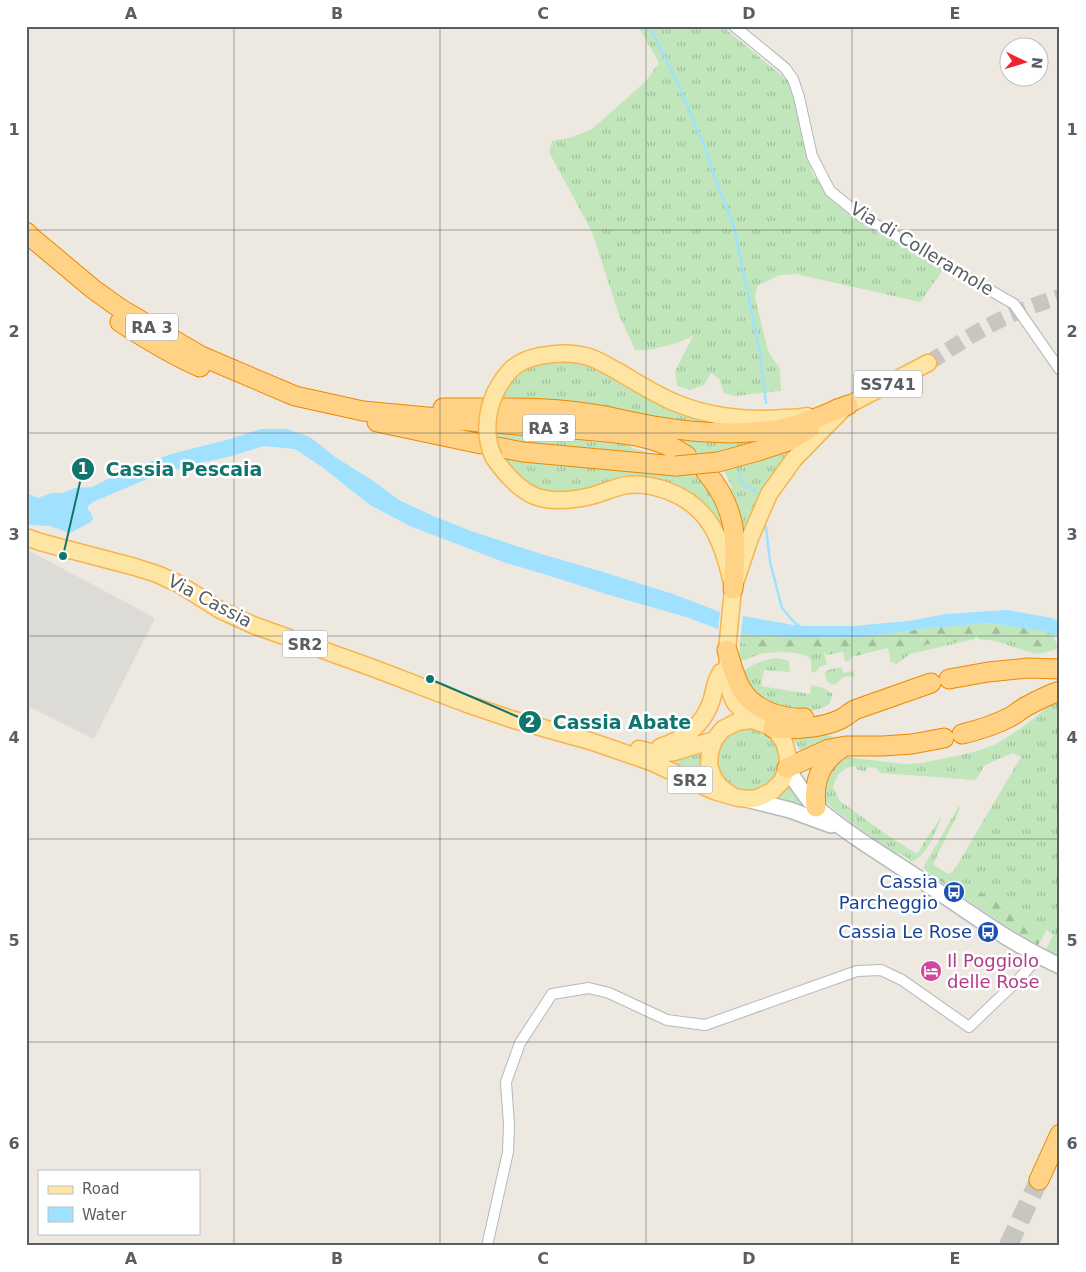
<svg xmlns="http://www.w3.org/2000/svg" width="1086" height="1272" font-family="'DejaVu Sans',sans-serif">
	<defs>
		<pattern id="grass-tufts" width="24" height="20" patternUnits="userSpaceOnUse" patternTransform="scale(1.25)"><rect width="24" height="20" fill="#c1e6bb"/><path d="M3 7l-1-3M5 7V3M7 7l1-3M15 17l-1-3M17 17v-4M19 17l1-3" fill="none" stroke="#a0be9b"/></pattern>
		<pattern id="forest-firs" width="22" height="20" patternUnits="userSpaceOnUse" patternTransform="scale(1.25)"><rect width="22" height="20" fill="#c1e6bb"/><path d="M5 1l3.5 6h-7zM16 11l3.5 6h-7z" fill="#a0be9b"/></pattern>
	</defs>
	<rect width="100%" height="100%" fill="#ede9e1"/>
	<!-- industrial -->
	<path fill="#dddbd5" d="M26,549L155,618L94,739L26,705Z"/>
	<!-- grass -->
	<path fill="url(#grass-tufts)" d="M638,26H722L787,80L792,92L812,173L834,202L865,226L943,270L920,302L796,274L779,275L757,286L755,298L768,351L780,369L781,391L735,396L724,393L719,379L711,373L704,385L690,390L677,386L675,371L693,336C677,344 653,351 635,350L619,315L592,232L549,152L552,141L573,137L592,129L645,82L659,63Z
		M548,359L578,360L739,430L548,400L500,397L518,372Z
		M648,429L788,433L706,456Z
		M494,432L629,445L632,448L666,458L495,443Z
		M806,437L744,539L729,490L732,488L723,468Z
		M499,456L692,472L707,486L717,501L729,546L673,487L563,494L542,491L523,482Z
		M975,635V639L910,654L895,665L894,662H892L891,663L888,648H894V656L901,651L911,648L942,641L952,642L958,641L965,636Z
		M978,635L1000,637L1038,649L1042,653L1036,654L995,641L978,639Z
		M740,642L746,644H752L772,652L781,649H822L824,653L827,664H829L821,666L814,673L811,671C811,667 812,663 810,659C804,650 769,652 760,654C753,656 747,660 741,661L739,659Z
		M776,658L787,660L789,662L790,672L764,670L761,686L810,694L811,685L824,688L833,694C832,695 830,702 830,703C824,710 810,711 801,712V708L794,711L757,698L740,674C749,665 763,660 776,658Z
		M842,667L843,673L853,671L855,676L843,677L835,685C827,683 825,680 825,672L828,670Z
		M1060,698V938L1053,935L1047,930L948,874L939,880L926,871L924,866L959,806L960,808L959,811L933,864L948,874L953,872L1021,757L1013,753L985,765L976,780L880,773L876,768L868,767L866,771L858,770L855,766C842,767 836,776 833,787L840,801L884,833L917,854L940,818L941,817V819C934,834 927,857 911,862C908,857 900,853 895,853C883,844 829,809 824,799C817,784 834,765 845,757L904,764L922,763L974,752L994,745L1017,731L1036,717L1050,704Z
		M716 759a32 32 0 1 1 64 0a32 32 0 1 1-64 0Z
		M807,733L833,736L832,740L801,752L796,744L789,735Z
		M703,749L705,778L645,755Z
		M790,781L833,822L779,800V795L784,791Z"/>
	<!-- forest -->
	<path fill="url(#forest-firs)" d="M988,623L1044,631L1053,634L1058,649L1042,653L1038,649L1000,637L980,635L965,636L958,641L952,642L942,641L911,648L901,651L894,657V648H888L851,657L849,661H845L843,652L826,655L821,649H781L772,652L762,651L752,644H746L740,642L741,634L800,638L863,637L930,628Z
		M948,874L1047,930L1038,945L998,921L939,880Z
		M1053,935L1060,938V957L1046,949Z"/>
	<!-- water -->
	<path fill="#9fe1ff" d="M261,429H287L310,437L335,457L372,480L399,500L431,515L471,531L538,553L603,572L673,594L720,612L718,629L686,617L606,594L544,574L506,563L410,526L370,505L322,467L295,449L264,446L228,457L191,465L147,479L93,502L88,506V510L91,513L93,519L91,522L70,533L50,526L31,525L26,522V493L38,498L51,493H63L75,488L92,487L122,472L171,454L230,439Z
		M1007,610L1052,618L1060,622V637L1044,631L988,623L930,628L863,637L800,638L741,634L743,616L799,626H853L909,621L946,614Z"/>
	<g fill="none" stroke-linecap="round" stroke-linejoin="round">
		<!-- stream -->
		<path stroke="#9fe1ff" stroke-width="2.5" d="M649,26L679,85L693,120L705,147L715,178L734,227L760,353L766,403
			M738,473L742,483L757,493
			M766,527L770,562L782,608L793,621L801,628"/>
		<!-- primary-tunnel -->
		<path stroke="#c8c6c1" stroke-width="16" stroke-dasharray="16 8" stroke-linecap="butt" d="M928,363C946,352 963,340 981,330C1006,316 1032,305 1060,297"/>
		<!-- highway-tunnel -->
		<path stroke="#c8c6c1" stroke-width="19" stroke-dasharray="19 9" stroke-linecap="butt" d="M1008,1246L1039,1180"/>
		<!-- street casing -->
		<g stroke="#b4b8bc" stroke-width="12">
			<path id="street" d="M734,26L785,68L793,79L799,97L812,156L830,191L861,216L1014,304L1060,370
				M487,1246L508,1152L509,1125L506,1082L520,1043L552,994L589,988L609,993L667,1020L705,1025L857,971L881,970L902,980L969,1027L1019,979L1039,956"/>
		</g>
		<!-- secondary casing -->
		<g stroke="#b4b9be" stroke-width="18">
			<path id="secondary" d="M787,768C796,782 805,797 817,808C850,836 888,858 924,882C968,911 1011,944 1060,966
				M746,799L790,810L831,825"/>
		</g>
		<!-- primary casing -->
		<g stroke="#f7b450" stroke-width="19">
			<path id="primary" d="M495,393C506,372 515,361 540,356C555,353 573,352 589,357C599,360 609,367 619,372C638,383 656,395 676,403C709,417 749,421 784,418C792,418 800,418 807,416
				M836,408L848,405L928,363
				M494,458C522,498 543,507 591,496C603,493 615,487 627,485C641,483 655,486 668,491C709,506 722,540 731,579
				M26,537L40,542L135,567L157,574L179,584L220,610L253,625L373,668L467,704L511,719L590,741L651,762L714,791L738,798L753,799L760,797L772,791L782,781L787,768L788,757L784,742L777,732L767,725L752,720L737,722L723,729L714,740L710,752L709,765L713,777L720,787L731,795
				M752,720L735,703L731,694L729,686L727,650L733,589L750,538L769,494L794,459L844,408
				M660,747C684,739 702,727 711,702C713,696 714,689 716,683C717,679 719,676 721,672
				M639,749L659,754L674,752L714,740"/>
		</g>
		<!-- highway casing -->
		<g stroke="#ee8700" stroke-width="21">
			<path id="highway" d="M26,232L31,237L93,289L121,309L201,356L295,396L363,411L480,422
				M120,322C146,339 172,355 200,367
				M443,408H482
				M498,408C527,408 557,408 586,413C609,416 631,422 654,426C695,433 737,436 779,429C804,425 825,414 848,405
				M377,422L481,444
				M496,423C525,426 555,428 584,430C619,433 657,435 687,456
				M497,447L523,452L676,466
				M718,462L758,451L788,441L810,428
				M706,472C738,509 737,543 733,589
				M727,650C736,679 739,699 769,712C780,716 792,719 804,718
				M949,679L988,672L1028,668L1060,669
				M773,728C793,730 823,728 841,719C847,716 851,711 857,709C882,700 906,692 931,683
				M962,734C979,730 995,725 1010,717C1016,714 1021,709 1027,706C1038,700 1048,695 1060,691
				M787,768L829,749L846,746H883L912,744L944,738
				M816,807C813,781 820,762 842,748
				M1039,1180L1060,1134"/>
		</g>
		<!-- street -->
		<use href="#street" stroke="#fff" stroke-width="10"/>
		<!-- secondary -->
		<use href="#secondary" stroke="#fff" stroke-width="15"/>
		<!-- primary -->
		<use href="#primary" stroke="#ffe5a4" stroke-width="16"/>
		<!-- highway -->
		<use href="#highway" stroke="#ffd286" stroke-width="19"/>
		<!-- primary-bridge casing -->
		<g stroke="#f7b450" stroke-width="19" stroke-linecap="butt">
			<path id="primary-bridge" d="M494,458C484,438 486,413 495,393"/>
		</g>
		<!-- highway-bridge casing -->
		<g stroke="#ee8700" stroke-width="21" stroke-linecap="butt">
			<path id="highway-bridge" d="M676,466L718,462"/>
		</g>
		<!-- primary-bridge -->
		<use href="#primary-bridge" stroke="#ffe5a4" stroke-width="16"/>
		<!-- highway-bridge -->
		<use href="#highway-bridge" stroke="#ffd286" stroke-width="19"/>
	</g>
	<!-- grid -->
	<path fill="none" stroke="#595e62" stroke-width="1" stroke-opacity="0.55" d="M234,26V1246M440,26V1246M646,26V1246M852,26V1246M26,230H1060M26,433H1060M26,636H1060M26,839H1060M26,1042H1060"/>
	<!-- icons -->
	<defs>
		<g id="bus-disc" transform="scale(1.125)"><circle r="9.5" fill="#1a4fb4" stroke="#fff"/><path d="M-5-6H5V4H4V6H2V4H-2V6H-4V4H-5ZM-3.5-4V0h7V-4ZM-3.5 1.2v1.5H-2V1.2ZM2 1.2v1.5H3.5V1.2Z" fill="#fff"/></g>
		<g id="hotel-disc" transform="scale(1.125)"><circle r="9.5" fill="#d1479c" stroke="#fff"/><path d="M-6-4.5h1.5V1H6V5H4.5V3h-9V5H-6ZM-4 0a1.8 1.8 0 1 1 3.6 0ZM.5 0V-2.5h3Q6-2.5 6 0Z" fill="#fff"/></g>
	</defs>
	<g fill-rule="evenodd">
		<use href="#bus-disc" x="954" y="892"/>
		<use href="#bus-disc" x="988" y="932"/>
		<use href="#hotel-disc" x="931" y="971"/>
	</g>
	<g text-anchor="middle" stroke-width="5" stroke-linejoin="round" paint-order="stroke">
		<!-- shield labels -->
		<g fill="#fff" stroke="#8b8e91" stroke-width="1">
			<rect x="126" y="313.5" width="52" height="27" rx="4"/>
			<rect x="854" y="370.5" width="68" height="27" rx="4"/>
			<rect x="523" y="414.5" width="52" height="27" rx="4"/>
			<rect x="282.5" y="630.5" width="45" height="27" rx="4"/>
			<rect x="667.5" y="766.5" width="45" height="27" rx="4"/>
		</g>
		<g font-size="16" font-weight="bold" fill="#595e62">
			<text x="152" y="333">RA 3</text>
			<text x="888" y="390">SS741</text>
			<text x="549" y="434">RA 3</text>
			<text x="305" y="650">SR2</text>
			<text x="690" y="786">SR2</text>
		</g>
		<!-- street labels -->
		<g font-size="18" fill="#595e62" stroke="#fff">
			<text transform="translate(922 249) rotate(31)" y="6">Via di Colleramole</text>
			<text transform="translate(210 601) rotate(28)" y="6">Via Cassia</text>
		</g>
		<!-- transit labels -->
		<g font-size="18" fill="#164399" stroke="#fff" text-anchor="end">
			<text x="938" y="888">Cassia<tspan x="938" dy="21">Parcheggio</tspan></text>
			<text x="972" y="938">Cassia Le Rose</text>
		</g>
		<!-- hotel labels -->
		<g font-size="18" fill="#b23c85" stroke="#fff" text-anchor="start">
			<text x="947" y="967">Il Poggiolo<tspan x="947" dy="21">delle Rose</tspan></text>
		</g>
	</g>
	<!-- callouts -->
	<path fill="none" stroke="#0f766e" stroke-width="2" d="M63 556L83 469M430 679L530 722"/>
	<g fill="#0f766e" stroke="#fff" stroke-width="2">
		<circle cx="63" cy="556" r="5"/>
		<circle cx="430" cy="679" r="5"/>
		<circle cx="83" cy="469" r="12"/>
		<circle cx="530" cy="722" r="12"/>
	</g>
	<g font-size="15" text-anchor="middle" font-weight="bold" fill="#fff">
		<text x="83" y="474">1</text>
		<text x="530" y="727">2</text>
	</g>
	<g font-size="19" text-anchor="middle" font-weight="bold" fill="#0f766e" stroke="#fff" stroke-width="5" stroke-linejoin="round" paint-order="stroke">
		<text x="184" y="476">Cassia Pescaia</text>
		<text x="622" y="729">Cassia Abate</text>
	</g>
	<!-- border -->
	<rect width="1086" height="1272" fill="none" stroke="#ffffff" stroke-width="55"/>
	<!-- legend -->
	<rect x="38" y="1170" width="162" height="65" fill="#ffffff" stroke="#bdbfc0"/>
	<rect x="48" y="1186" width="25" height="8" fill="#ffe5a4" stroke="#bdbfc0"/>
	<text x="82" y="1194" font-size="15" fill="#595e62">Road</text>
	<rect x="48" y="1207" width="25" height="15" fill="#9fe1ff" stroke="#bdbfc0"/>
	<text x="82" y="1220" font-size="15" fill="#595e62">Water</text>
	<!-- north arrow -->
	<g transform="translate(1024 62) rotate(95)"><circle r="24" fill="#ffffff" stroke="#bdbfc0"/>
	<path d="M0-4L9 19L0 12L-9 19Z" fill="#f0242d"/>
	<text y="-8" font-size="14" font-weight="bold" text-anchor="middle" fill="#595e62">N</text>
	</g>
	<rect x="28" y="28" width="1030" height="1216" fill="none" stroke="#595e62" stroke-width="2"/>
	<g font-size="16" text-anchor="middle" font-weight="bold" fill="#595e62">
		<text x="131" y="19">A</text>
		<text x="337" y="19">B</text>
		<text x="543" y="19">C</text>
		<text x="749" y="19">D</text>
		<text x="955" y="19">E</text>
		<text x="14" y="135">1</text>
		<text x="1072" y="135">1</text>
		<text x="14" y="337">2</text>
		<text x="1072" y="337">2</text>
		<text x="14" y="540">3</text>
		<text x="1072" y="540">3</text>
		<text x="14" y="743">4</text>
		<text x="1072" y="743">4</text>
		<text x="14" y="946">5</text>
		<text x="1072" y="946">5</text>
		<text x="14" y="1149">6</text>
		<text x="1072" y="1149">6</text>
		<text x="131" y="1264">A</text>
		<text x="337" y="1264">B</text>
		<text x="543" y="1264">C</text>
		<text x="749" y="1264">D</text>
		<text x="955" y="1264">E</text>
	</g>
</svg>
